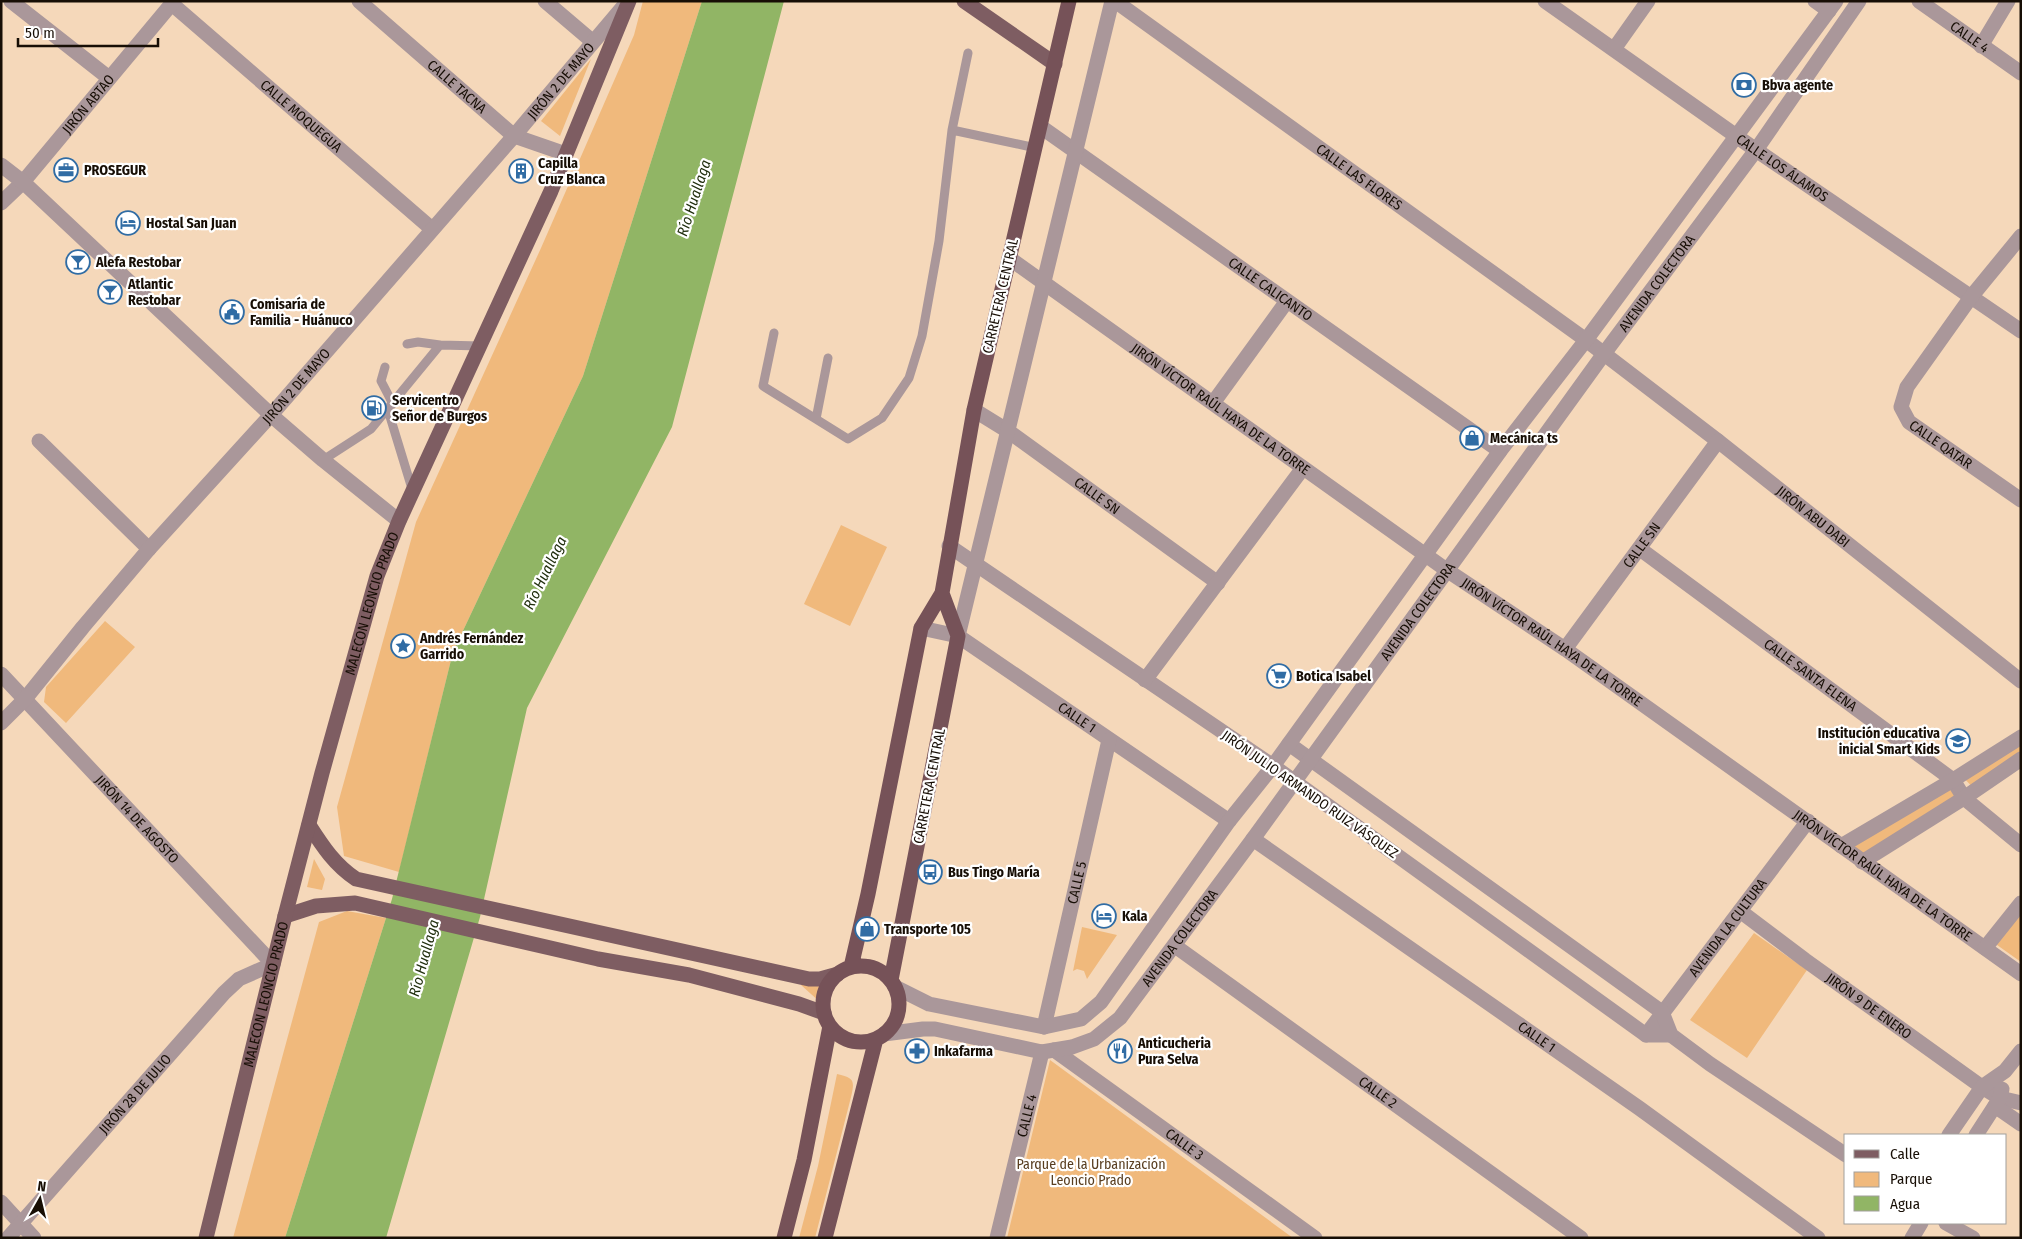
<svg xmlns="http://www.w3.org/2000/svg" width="2022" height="1239" font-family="'Fira Sans Condensed',sans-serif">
	<rect width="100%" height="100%" fill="#f5d8ba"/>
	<!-- green -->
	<path fill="#f0b97c" d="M643,1H702L583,376L453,652L399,872L344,856L337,807L416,522L541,248L634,35Z
		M591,59L560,136L541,121Z
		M841,525L887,547L850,626L804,604Z
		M105,621L135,647L66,723L44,702L46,687Z
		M2021,738V764L1980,795L1961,775Z
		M1947,785L1966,802L1870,860L1846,843Z
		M314,859L325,879L322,890L307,887Z
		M2021,898V962L1990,940Z
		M347,911L386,918L285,1238H233L319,922Z
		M1082,927L1117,935L1087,979L1084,971L1077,969L1073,971Z
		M1754,933L1807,970L1747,1058L1690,1020Z
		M829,979L823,988L821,1003L801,985Z
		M1050,1060L1293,1238H1007Z
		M837,1074C854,1078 855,1080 851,1097L815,1238H799L818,1166Z"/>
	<!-- water -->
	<path fill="#91b565" d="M702,1H784L672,427L527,708L480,917L386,1238H285L392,899L453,652L583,376Z"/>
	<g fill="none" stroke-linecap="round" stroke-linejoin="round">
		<!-- service -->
		<path stroke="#aa979a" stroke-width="9" d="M952,130L1036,148
			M774,333L763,386L848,439L882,418L909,378L922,336L939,241L952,130L968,53
			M407,344L418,342L440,345
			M385,367L381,381L393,404
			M388,410L413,492
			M816,419L828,358
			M323,460L371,429L440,345L481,346"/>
		<!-- minor -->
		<g stroke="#aa979a" stroke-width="15">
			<path d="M11,1L109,78"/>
			<path id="s1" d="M359,1L514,136L566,154"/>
			<path d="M545,1L592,41"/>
			<path id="s2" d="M1115,1L1586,340L1718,441L2021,681"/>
			<path id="s3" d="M1545,1L1756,150L2021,331"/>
			<path d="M1815,1L1829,11"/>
			<path id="s4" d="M1919,1L2021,73"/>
			<path id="s5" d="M172,4L432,229"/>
			<path d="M1981,46L2008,1"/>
			<path d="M1614,49L1648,1"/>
			<path id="s6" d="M1041,127L1500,451"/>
			<path id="s7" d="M1,203L23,182L174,1"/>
			<path id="s8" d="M2021,236L1971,297L1907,387L1901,407L1909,422L2021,500"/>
			<path id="s9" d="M1009,258L1448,571L1565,649L2021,974"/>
			<path d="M1213,403L1287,301"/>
			<path id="s10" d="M974,410L1008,431L1218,583"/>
			<path d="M39,441L149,549"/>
			<path d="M949,546L1273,766"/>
			<path id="s11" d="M1640,549L1953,780L1964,798L2021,845"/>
			<path id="s12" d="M921,628L958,636L1229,821"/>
			<path d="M958,636L1112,1"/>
			<path id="s13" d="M1565,649L1718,441"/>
			<path id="s14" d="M1,674L273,964"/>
			<path d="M1145,680L1303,468"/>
			<path id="s15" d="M1253,839L1639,1108L1818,1238"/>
			<path d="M1841,846L1953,780L2021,737"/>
			<path d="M1862,862L1964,798L2021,759"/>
			<path id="s16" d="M1740,911L1805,960L1982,1087L2000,1098L2021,1103"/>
			<path id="s17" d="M1175,946L1581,1238"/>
			<path d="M1985,948L2021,903"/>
			<path id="s18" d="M1044,1027L1109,740"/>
			<path id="s19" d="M1646,1035L1808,821"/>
			<path id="s20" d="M1054,1050L1315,1238"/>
			<path d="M1995,1106L2021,1124"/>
			<path d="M1949,1135L1982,1087L2005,1071L2021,1051"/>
			<path d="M1976,1135L2000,1098L2002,1089"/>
			<path d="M1,1202L34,1238"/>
			<path id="s21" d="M997,1238L1042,1052"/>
			<path d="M1912,1238L1921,1223"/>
		</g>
		<!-- tertiary -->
		<g stroke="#aa979a" stroke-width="15">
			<path d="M1,165L23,182L271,415L323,460L399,521"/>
			<path id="s22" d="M1,723L25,699L83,627L149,549L271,415L514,136L628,1"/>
			<path d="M1289,744L1662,1012L1671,1035L1710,1064L1846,1155"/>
			<path d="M1273,766L1646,1035H1671"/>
			<path d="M895,987L929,1004L1044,1027L1081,1019L1101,1002L1229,821L1273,766L1500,451L1586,340L1836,1"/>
			<path id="s23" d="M884,1034L923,1029H935L1042,1052L1072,1047L1094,1039L1120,1018L1253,839L1603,355L1756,150L1859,1"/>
			<path d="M1946,1223L1973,1238"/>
			<path id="s24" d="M8,1238L224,993L239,979L273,964"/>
		</g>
		<!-- primary -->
		<g stroke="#7e5d62" stroke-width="15">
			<path d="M964,1L1055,64"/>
			<path d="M309,825C323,847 335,865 356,879L809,979H820L838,974"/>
			<path d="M285,916L316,906L355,903L598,959L689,975L799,1004L824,1013"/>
			<path id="s25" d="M206,1238L285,916L322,773L377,576L399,521L551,191L629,1"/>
		</g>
		<!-- trunk -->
		<path stroke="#765258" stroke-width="15" d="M823 1004a38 38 0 1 1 76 0a38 38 0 1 1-76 0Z
			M851,967L868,894L921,628L942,593L974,410L1069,1
			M891,980L958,636L942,593
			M784,1238L804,1160L830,1026
			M825,1238L876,1039"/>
	</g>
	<!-- icons -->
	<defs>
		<g id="bank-ring" transform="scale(1.25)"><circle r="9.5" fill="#fff" stroke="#306ca4" stroke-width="1.5"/><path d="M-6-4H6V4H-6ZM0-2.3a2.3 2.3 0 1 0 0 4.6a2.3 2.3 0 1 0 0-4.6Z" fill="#306ca4"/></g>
		<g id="office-ring" transform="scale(1.25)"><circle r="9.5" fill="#fff" stroke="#306ca4" stroke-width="1.5"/><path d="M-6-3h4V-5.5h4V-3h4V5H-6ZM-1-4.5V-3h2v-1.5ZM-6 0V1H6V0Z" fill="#306ca4"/></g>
		<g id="building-ring" transform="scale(1.25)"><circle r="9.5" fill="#fff" stroke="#306ca4" stroke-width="1.5"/><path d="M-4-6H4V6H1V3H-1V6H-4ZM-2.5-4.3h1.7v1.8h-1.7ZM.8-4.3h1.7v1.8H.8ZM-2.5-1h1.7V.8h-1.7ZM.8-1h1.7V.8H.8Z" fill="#306ca4"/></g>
		<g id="hotel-ring" transform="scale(1.25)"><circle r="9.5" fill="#fff" stroke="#306ca4" stroke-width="1.5"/><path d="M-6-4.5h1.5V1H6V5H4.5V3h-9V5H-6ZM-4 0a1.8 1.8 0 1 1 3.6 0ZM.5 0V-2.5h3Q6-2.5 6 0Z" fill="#306ca4"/></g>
		<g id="bar-ring" transform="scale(1.25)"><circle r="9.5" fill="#fff" stroke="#306ca4" stroke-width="1.5"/><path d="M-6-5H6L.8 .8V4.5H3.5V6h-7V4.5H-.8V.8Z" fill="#306ca4"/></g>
		<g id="civic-ring" transform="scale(1.25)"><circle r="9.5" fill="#fff" stroke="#306ca4" stroke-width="1.5"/><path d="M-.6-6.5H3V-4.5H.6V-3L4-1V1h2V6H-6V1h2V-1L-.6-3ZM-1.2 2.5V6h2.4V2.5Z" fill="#306ca4"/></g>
		<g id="fuel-ring" transform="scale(1.25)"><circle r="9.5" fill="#fff" stroke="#306ca4" stroke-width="1.5"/><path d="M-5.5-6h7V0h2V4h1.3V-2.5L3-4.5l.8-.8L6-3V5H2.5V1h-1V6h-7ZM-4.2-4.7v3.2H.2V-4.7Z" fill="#306ca4"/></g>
		<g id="shop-ring" transform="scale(1.25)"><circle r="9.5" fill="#fff" stroke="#306ca4" stroke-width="1.5"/><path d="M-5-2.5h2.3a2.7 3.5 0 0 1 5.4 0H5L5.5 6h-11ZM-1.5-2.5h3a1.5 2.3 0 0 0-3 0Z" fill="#306ca4"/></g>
		<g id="sight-ring" transform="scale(1.25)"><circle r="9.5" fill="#fff" stroke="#306ca4" stroke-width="1.5"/><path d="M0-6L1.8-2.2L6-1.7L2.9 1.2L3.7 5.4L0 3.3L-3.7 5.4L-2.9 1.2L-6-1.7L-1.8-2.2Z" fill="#306ca4"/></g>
		<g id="supermarket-ring" transform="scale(1.25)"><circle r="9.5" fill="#fff" stroke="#306ca4" stroke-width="1.5"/><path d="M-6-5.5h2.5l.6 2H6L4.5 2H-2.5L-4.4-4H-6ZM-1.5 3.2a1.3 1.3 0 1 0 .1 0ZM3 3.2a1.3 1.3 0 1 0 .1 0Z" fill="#306ca4"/></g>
		<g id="school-ring" transform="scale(1.25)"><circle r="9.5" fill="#fff" stroke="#306ca4" stroke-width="1.5"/><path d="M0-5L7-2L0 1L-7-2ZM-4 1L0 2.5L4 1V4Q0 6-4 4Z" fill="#306ca4"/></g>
		<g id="bus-ring" transform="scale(1.25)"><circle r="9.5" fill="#fff" stroke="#306ca4" stroke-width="1.5"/><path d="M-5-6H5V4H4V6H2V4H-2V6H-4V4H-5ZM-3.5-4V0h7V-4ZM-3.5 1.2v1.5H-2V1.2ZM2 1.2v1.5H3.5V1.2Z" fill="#306ca4"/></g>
		<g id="pharmacy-ring" transform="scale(1.25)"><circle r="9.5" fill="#fff" stroke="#306ca4" stroke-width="1.5"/><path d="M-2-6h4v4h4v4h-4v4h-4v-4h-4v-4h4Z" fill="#306ca4"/></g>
		<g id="restaurant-ring" transform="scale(1.25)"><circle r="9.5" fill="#fff" stroke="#306ca4" stroke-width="1.5"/><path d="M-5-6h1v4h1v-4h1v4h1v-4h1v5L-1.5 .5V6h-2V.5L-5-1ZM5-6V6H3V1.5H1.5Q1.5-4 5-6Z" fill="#306ca4"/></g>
	</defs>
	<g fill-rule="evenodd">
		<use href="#bank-ring" x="1744" y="85"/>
		<use href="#office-ring" x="66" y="170"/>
		<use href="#building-ring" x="521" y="171"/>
		<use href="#hotel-ring" x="128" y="223"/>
		<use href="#bar-ring" x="78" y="262"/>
		<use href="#bar-ring" x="110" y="292"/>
		<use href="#civic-ring" x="232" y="312"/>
		<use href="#fuel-ring" x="374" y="408"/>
		<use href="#shop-ring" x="1472" y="438"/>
		<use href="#sight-ring" x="403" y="646"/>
		<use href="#supermarket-ring" x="1279" y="676"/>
		<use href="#school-ring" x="1958" y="741"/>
		<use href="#bus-ring" x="930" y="872"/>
		<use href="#hotel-ring" x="1104" y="916"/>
		<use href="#shop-ring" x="867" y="929"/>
		<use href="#pharmacy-ring" x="917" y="1051"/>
		<use href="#restaurant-ring" x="1120" y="1051"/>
	</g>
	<g text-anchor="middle" stroke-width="4.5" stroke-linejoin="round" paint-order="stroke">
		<!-- street labels -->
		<g font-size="14" fill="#170e05" stroke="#fff">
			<text dy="5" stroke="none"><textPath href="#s4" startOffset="62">CALLE 4</textPath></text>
			<text dy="5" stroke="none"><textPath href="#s22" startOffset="852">JIRÓN 2 DE MAYO</textPath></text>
			<text dy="5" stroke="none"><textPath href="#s1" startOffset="130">CALLE TACNA</textPath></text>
			<text dy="5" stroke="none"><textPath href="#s7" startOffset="132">JIRÓN ABTAO</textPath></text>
			<text dy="5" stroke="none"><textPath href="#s5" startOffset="171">CALLE MOQUEGUA</textPath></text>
			<text dy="5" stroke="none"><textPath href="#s3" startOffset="290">CALLE LOS ÁLAMOS</textPath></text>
			<text dy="5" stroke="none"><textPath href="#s2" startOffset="301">CALLE LAS FLORES</textPath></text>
			<text dy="5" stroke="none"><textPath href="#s23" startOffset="1158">AVENIDA COLECTORA</textPath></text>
			<text dy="5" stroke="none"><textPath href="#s6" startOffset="281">CALLE CALICANTO</textPath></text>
			<text transform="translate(1000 296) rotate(-77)" y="5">CARRETERA CENTRAL</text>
			<text dy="5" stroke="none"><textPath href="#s22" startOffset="448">JIRÓN 2 DE MAYO</textPath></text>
			<text dy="5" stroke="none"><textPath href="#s9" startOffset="260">JIRÓN VÍCTOR RAÚL HAYA DE LA TORRE</textPath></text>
			<text dy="5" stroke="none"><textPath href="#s8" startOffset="266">CALLE QATAR</textPath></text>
			<text dy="5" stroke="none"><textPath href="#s10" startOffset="150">CALLE SN</textPath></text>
			<text dy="5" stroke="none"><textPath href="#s2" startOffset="868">JIRÓN ABU DABI</textPath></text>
			<text dy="5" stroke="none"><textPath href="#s13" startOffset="129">CALLE SN</textPath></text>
			<text dy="5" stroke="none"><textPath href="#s25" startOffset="656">MALECON LEONCIO PRADO</textPath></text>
			<text dy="5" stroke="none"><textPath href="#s23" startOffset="752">AVENIDA COLECTORA</textPath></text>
			<text dy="5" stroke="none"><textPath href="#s9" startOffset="665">JIRÓN VÍCTOR RAÚL HAYA DE LA TORRE</textPath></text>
			<text dy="5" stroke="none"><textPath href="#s11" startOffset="212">CALLE SANTA ELENA</textPath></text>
			<text dy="5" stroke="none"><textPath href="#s12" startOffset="182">CALLE 1</textPath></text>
			<text transform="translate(929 786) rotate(-79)" y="5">CARRETERA CENTRAL</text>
			<text transform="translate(1310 794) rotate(35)" y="5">JIRÓN JULIO ARMANDO RUIZ VÁSQUEZ</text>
			<text dy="5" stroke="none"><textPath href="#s14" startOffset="199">JIRÓN 14 DE AGOSTO</textPath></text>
			<text dy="5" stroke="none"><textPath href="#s9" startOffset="1070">JIRÓN VÍCTOR RAÚL HAYA DE LA TORRE</textPath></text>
			<text dy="5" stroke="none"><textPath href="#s18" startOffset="148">CALLE 5</textPath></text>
			<text dy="5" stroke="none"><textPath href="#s19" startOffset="135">AVENIDA LA CULTURA</textPath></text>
			<text dy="5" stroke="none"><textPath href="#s23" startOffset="348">AVENIDA COLECTORA</textPath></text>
			<text dy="5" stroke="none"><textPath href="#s25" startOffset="251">MALECON LEONCIO PRADO</textPath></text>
			<text dy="5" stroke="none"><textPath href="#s16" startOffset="160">JIRÓN 9 DE ENERO</textPath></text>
			<text dy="5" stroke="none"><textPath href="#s15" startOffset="346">CALLE 1</textPath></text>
			<text dy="5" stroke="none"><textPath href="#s17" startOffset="250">CALLE 2</textPath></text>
			<text dy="5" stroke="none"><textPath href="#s24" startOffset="192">JIRÓN 28 DE JULIO</textPath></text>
			<text dy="5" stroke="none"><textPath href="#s21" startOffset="126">CALLE 4</textPath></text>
			<text dy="5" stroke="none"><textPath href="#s20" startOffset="161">CALLE 3</textPath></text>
		</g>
		<!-- poi labels -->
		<g font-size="14" font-weight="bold" fill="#170e05" stroke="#fff" text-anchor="start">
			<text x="1762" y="90">Bbva agente</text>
			<text x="538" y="168">Capilla<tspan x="538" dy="16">Cruz Blanca</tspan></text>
			<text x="84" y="175">PROSEGUR</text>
			<text x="146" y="228">Hostal San Juan</text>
			<text x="96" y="267">Alefa Restobar</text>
			<text x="128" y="289">Atlantic<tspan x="128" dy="16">Restobar</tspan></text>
			<text x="250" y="309">Comisaría de<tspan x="250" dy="16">Familia - Huánuco</tspan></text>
			<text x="392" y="405">Servicentro<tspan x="392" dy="16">Señor de Burgos</tspan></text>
			<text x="1490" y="443">Mecánica ts</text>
			<text x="420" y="643">Andrés Fernández<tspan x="420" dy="16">Garrido</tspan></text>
			<text x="1296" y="681">Botica Isabel</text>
			<text x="1940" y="738" text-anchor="end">Institución educativa<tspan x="1940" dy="16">inicial Smart Kids</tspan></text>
			<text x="948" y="877">Bus Tingo María</text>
			<text x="1122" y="921">Kala</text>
			<text x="884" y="934">Transporte 105</text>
			<text x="1138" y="1048">Anticucheria<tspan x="1138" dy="16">Pura Selva</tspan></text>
			<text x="934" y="1056">Inkafarma</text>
		</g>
		<!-- park labels -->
		<g font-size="14" fill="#593e20" stroke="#fff">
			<text x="1091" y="1169">Parque de la Urbanización<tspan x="1091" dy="16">Leoncio Prado</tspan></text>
		</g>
		<!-- water labels -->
		<g font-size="15" font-style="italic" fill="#212f0e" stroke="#fff">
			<text transform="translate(694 198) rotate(-72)" y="5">Río Huallaga</text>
			<text transform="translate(545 573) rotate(-64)" y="5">Río Huallaga</text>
			<text transform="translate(424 958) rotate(-75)" y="5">Río Huallaga</text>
		</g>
	</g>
	<!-- border -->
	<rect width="2022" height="1239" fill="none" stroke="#170e05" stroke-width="5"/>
	<!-- legend -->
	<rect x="1844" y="1134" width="162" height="90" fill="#ffffff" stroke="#a29f9b"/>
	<rect x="1854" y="1150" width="25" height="8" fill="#7e5d62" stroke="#a29f9b"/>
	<text x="1890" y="1159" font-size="15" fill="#170e05">Calle</text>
	<rect x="1854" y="1172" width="25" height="15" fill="#f0b97c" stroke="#a29f9b"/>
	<text x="1890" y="1184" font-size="15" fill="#170e05">Parque</text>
	<rect x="1854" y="1196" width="25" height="15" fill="#91b565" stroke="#a29f9b"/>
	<text x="1890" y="1209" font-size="15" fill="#170e05">Agua</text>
	<!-- north arrow -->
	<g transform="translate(40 1199) rotate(8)" stroke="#ffffff" stroke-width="4" paint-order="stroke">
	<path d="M0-4L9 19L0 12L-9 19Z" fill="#170e05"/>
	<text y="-8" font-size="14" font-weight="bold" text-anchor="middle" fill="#170e05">N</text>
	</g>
	<!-- scale -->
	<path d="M18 38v8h140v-8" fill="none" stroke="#170e05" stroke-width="2.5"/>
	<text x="25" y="38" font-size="15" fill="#170e05" stroke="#ffffff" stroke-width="4" paint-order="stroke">50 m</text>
</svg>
